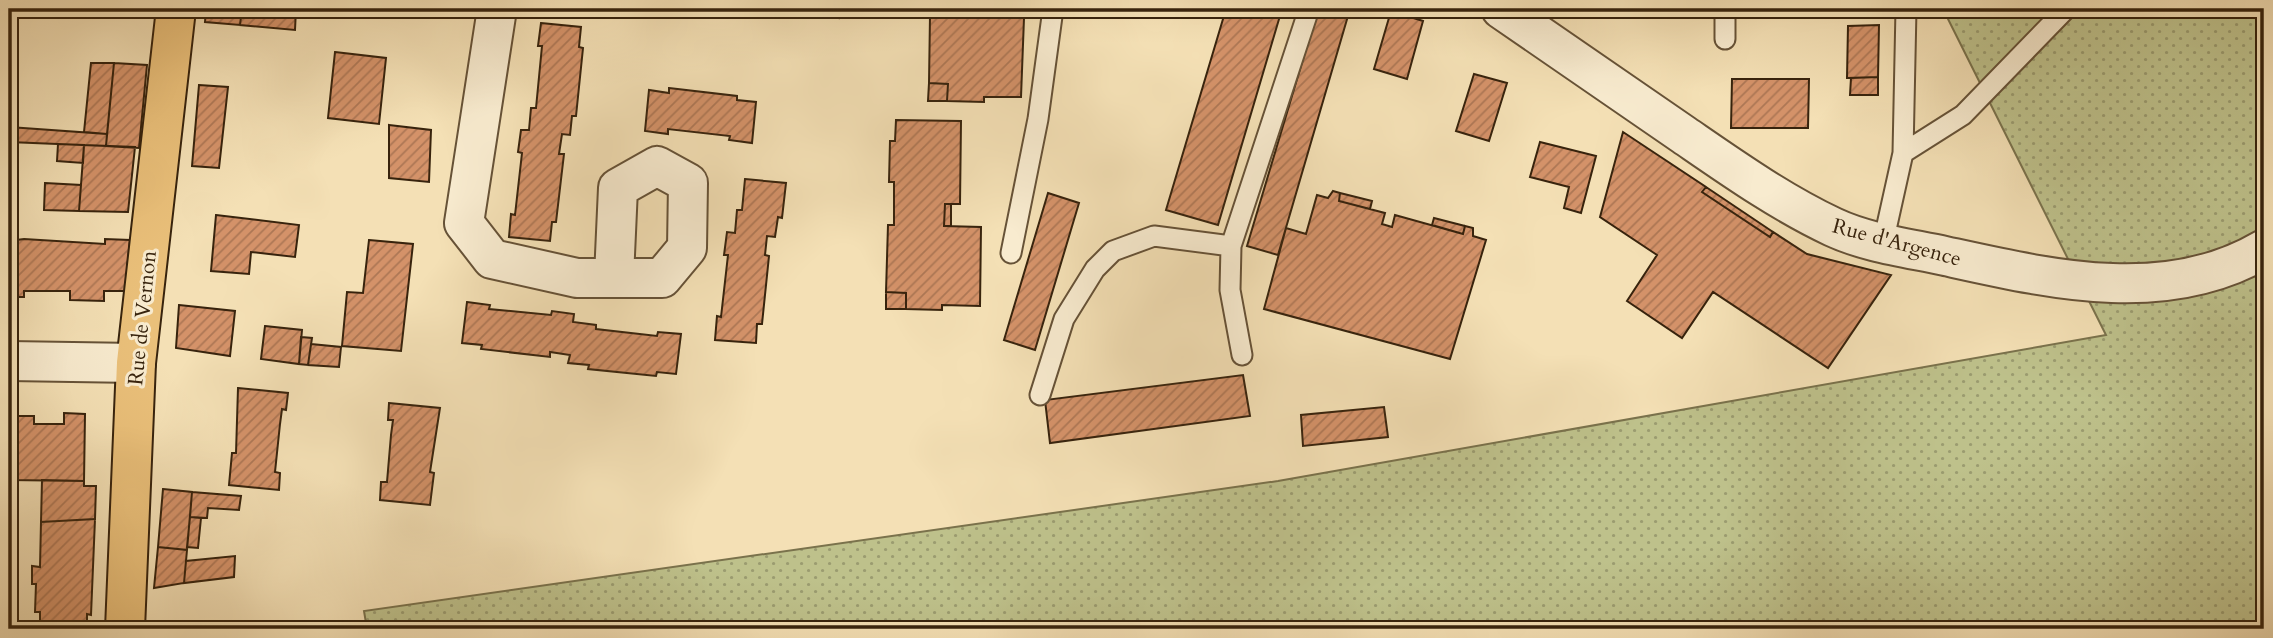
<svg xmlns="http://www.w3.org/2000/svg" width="2273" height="638" font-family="Cardo,serif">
	<defs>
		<pattern id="grass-dots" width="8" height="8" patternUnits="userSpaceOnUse" patternTransform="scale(1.75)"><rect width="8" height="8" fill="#bec18b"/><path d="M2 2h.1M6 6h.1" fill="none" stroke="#9b9c70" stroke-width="1.8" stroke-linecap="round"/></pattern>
		<pattern id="building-hatch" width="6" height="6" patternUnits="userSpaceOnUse" patternTransform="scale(1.75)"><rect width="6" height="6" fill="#d49269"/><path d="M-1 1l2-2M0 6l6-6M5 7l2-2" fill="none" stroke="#ad7755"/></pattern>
	</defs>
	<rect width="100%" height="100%" fill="#f4e0b5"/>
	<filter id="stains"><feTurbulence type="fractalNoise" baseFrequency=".00286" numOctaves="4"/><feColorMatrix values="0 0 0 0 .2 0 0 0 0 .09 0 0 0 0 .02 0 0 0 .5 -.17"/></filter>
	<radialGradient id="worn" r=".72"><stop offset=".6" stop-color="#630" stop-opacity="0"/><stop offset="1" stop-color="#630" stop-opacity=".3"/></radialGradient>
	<!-- grass -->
	<path fill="url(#grass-dots)" stroke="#7a724c" stroke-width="2" d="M1943,9H2264V629H367L364,611L1278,481L2106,335Z"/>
	<!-- building -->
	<path fill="url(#building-hatch)" stroke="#37230d" stroke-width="2" d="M105,9H152L151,16Z
		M206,9H242L240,25L205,22Z
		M242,9H296L295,30L240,25Z
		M771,9H859V15L839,13V18Z
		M936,9H987L986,18H1024L1021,97H984V102L947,101L948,84L929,83L930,16H936Z
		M1226,9H1282L1218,225L1166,210Z
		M1318,9H1350L1278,255L1247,246Z
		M1391,11L1423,21L1407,79L1374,69Z
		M541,23L581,27L579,47L583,48L576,116H572L570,135L562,134L559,154H564L556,222H552L550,241L509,237L511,214L515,215L522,153L518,152L521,130H529L531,108H536L542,46H538Z
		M1879,25L1878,77L1847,78L1848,26Z
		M335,52L386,58L379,124L328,118Z
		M91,63H114L107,134L84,132Z
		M114,63L147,65L139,148L106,146Z
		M1474,74L1507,83L1489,141L1456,131Z
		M1878,77V95H1850L1851,78Z
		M1732,79H1809L1808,128H1731Z
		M929,83L948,84L947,101H928Z
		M199,85L228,87L219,168L192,166Z
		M669,88L737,96V100L756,102L752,143L729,140L730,136L668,129V134L645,131L649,90L669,93Z
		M896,120L961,121L960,204H945L944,226L981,227L980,306L942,305V310L906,309V293L886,292L888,225H894V182H889L890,141H895Z
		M389,125L431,130L429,182L389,178Z
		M9,127L107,134L106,146L9,142Z
		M1623,132L1706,187L1702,192L1770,237L1773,232L1807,254L1891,275L1828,368L1713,292L1682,338L1627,301L1657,255L1600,217Z
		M1540,142L1596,156L1581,213L1564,208L1569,187L1530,177Z
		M58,144L84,145L83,163L57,161Z
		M84,145L135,147L128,212L79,211Z
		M745,179L786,183L782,218L778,217L775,237L767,236L765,255L769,256L762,324H757L756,343L715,340L717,316L721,317L728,255H724L727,232L735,233L737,210H742Z
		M45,183L81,185L79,211L44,210Z
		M1706,187L1773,232L1770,237L1702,192Z
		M1333,191L1340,193L1339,201L1385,213L1382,224L1392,227L1395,215L1463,234L1465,226L1473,228V236L1486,240L1450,359L1264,309L1286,228L1306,234L1317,195L1328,198Z
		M1048,193L1079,203L1035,350L1004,340Z
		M1340,193L1372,201L1370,209L1339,201Z
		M945,204H951V226H944Z
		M216,215L299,225L295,257L251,252L249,274L211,271Z
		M1434,218L1465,226L1463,234L1432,225Z
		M24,239L105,244V239L130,240L125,291H104V301L70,300V291H24V297H9V241Z
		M369,240L413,244L401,351L342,346L347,292L363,293Z
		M886,292L906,293V309H886Z
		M467,302L490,305L489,309L551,315L552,311L574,314L573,322L596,325V329L657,336L658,332L681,334L676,374L657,372L656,376L588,369L589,365L568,363L570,355L550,352V357L481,349L482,345L462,343Z
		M179,305L235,311L230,356L176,348Z
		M265,326L302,330L299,364L261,359Z
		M301,337L312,338L308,365L299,364Z
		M311,344L341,347L339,367L308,365Z
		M1243,375L1250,416L1050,443L1045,400Z
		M238,388L288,393L286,410L282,409L280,424L275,472L280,473L279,490L229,485L232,453H236Z
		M389,403L440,408L430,472L434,473L430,505L380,500L381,482H387L391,435L393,420H388Z
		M1384,407L1388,437L1303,446L1301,415Z
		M64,413L85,414L84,481L9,480V416H34V424H64Z
		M42,480L84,481V486H96L95,519L41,522Z
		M163,489L192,492L187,550L158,547Z
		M192,492L241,496L239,510L208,508L207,518L190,517Z
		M190,517L201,518L198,548L187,547Z
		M95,519L91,615L87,614V629L40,627V612H35L36,584H32V566L40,567L41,522Z
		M158,547L187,550L184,583L154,588Z
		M235,556L234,577L184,583L186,561Z"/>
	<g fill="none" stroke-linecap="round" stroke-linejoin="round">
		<!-- service casing -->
		<g stroke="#665237" stroke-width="23">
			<path id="service" d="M1725,9V39
				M1903,153L1963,115L2066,9
				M1883,243L1903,153L1906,9
				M1011,253L1038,119L1053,9
				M1242,355L1230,290L1231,246L1309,9
				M1040,395L1064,319L1095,269L1113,251L1154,236L1231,246"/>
		</g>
		<!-- minor casing -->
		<g stroke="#665237" stroke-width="42">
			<path id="minor" d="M497,9L464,223L492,259L577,278H662L687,248L688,183L657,166L618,188L614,277
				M1501,9C1562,51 1623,93 1684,135C1732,168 1780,202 1833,227C1867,243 1908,248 1945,256C2050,279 2166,307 2264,249
				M9,361L136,363"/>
		</g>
		<!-- primary casing -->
		<g stroke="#37230d" stroke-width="42">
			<path id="primary" d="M125,629L136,363L176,9"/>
		</g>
		<!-- service -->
		<use href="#service" stroke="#f8ebcf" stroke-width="19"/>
		<!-- minor -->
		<use href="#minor" stroke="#f8ebcf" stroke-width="38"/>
		<!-- primary -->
		<use href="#primary" stroke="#eac07a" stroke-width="38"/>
	</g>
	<g text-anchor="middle" stroke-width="6" stroke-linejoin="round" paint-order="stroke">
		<!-- street labels -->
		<g font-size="21" fill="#37230d" stroke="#f8ebcf">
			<text transform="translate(1897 242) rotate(15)" y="7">Rue d'Argence</text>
			<text transform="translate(142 318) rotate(-84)" y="7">Rue de Vernon</text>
		</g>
	</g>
	<!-- margin -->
	<rect width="2273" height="638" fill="none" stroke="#f4e0b5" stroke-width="35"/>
	<rect x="10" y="10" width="2252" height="617" fill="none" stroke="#37230d" stroke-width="3.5"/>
	<rect x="18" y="18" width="2238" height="603" fill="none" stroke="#37230d" stroke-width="2"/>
	<rect width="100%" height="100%" filter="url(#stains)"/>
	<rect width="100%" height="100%" fill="url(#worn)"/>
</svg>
